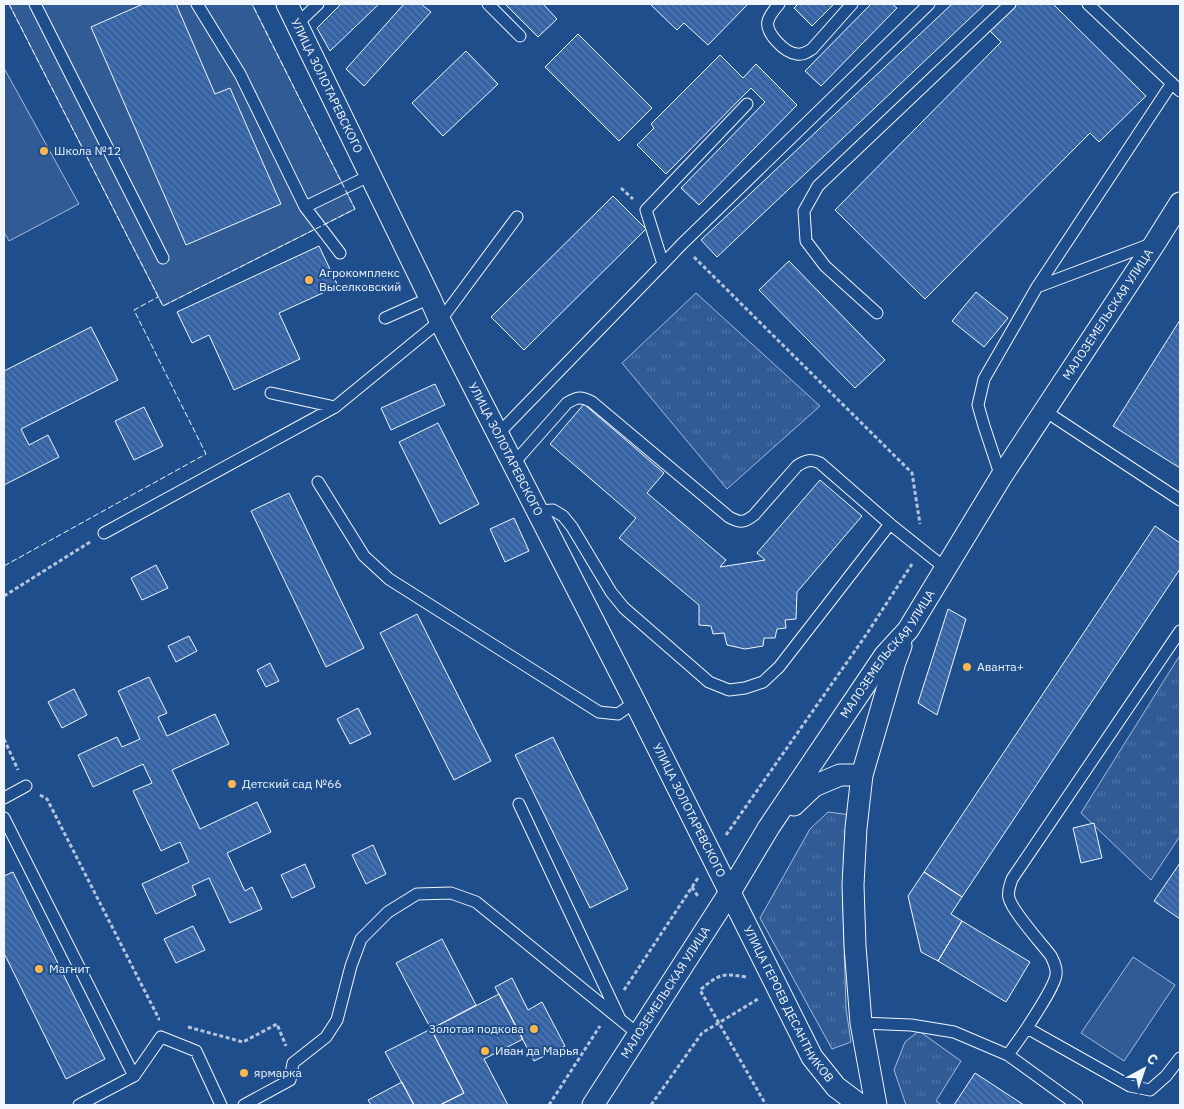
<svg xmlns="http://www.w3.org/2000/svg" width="1184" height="1109" font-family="'IBM Plex Sans',sans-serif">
	<defs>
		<pattern id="grass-tufts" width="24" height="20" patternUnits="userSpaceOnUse" patternTransform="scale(1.25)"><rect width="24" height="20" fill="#305b95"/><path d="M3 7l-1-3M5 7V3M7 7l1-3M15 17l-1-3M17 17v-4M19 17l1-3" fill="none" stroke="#4e73a5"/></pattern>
		<pattern id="building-back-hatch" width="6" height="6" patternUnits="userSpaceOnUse" patternTransform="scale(1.25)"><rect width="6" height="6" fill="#3563a3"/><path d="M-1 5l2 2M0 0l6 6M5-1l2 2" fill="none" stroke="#537ab1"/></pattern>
	</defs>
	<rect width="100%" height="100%" fill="#1f4e8c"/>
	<!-- grass -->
	<path fill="url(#grass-tufts)" stroke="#a8bbd7" d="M696,293L820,406L727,489L622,363Z
		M1180,655V836L1151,880L1081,813Z
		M828,812L851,815L843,909L846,1009L851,1042L832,1049L760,918L810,829Z
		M919,1031L961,1061L936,1101L942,1105H906L894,1070L905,1042Z"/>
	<!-- pitch -->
	<path fill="#305b95" stroke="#a8bbd7" d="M9,4H252L355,209L163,306Z
		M4,68L79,204L9,241L4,232Z
		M1133,957L1175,985L1124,1061L1081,1033Z"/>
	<!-- building -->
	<path fill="url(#building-back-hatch)" stroke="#f2f6ff" d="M143,4H176L215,94L230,88L281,204L186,245L91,27Z
		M341,4H379L330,51L317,28Z
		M404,4H421L431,12L364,86L346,69Z
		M505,4H543L557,19L538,37Z
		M650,4H748L708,45L684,23L677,30Z
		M798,4H834L812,26L794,8Z
		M871,4H892L897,8L821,86L805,71Z
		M952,4H985L717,257L701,240Z
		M1017,4H1053L1146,96L1099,142L1090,133L925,299L835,210L1001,42L990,31Z
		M578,34L652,108L619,141L545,67Z
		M466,51L498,84L443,136L412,103Z
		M720,55L743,78L756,64L797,105L699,205L681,188L765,102L751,88L666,174L637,145L654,128L651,124Z
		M613,196L646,229L524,350L491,317Z
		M319,246L338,286L279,313L300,359L234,390L209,335L192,343L177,312Z
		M789,261L885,360L855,388L759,290Z
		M976,292L1008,318L984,347L952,321Z
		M1180,320V468L1113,426Z
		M91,327L118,380L21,429L29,445L48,435L59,457L4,485V371Z
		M435,384L445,405L391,430L381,408Z
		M584,404L664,473L647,493L726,560L720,567L765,560L757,553L820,480L862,516L797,592L796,619L785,620L786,628L777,629L775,638H764L763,646L745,649L727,645L724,633L713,634L711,626L699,625V605L619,538L636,518L550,444Z
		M144,407L163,446L134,460L115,421Z
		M438,423L479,504L440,524L399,442Z
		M289,493L364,648L326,667L251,511Z
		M514,518L529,551L505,562L490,529Z
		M1155,526L1180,543V569L962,897L924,872Z
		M156,565L168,588L142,600L131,578Z
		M948,609L966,619L937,715L918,703Z
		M417,614L491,761L454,780L380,633Z
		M189,636L197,651L176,662L168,646Z
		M270,663L279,681L266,687L257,670Z
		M149,677L167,713L158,717L167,736L215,714L229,744L172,770L200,829L257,802L271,832L227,853L245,891L252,887L262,909L230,923L209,878L192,886L196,895L156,914L142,884L189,862L180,842L161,851L133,791L152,783L143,764L93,787L78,755L117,737L122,747L140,739L118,691Z
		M74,689L87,715L62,728L48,702Z
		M358,708L371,734L350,744L337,719Z
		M553,737L628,889L590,908L515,755Z
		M1094,823L1102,858L1081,863L1073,828Z
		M373,845L386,874L366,884L352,855Z
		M1180,863V919L1154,901Z
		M305,864L315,887L292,898L281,875Z
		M13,872L105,1059L66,1079L4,953V876Z
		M924,872L962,897L951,914L962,921L938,961L921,952L908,896Z
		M962,921L1030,962L1006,1002L938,961Z
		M193,926L205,950L176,963L164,939Z
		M442,939L476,1005L431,1029L396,963Z
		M512,978L528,1010L542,1002L565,1046L534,1061L495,987Z
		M499,994L523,1039L484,1059L508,1105H440L464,1093L431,1029Z
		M431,1029L464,1093L440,1105H414L385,1052Z
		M975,1073L1024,1105H954Z
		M402,1082L414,1105H371L368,1100Z"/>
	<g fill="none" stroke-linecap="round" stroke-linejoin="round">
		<!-- lane casing -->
		<g stroke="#f2f6ff" stroke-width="13">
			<path id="lane" d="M35,4L163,258
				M197,4L240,74L305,207L371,175
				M488,4L520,36
				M779,4C775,9 770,14 768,21C765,33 785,53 797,54C804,55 807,52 812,49L852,4
				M1088,4L1180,91
				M297,24L318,4
				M305,207L340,253
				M663,264L681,245L929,4
				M1037,287L1172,83
				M877,313L825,266L806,241L804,211L818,186L1010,4
				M385,318L430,298
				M271,393L335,407
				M1045,411L1180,500
				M498,434L663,264L646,210L747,104
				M513,464L567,403C577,397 581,396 592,402L729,517C740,523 744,523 754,515L797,466C806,460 811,459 820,463L890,524
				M1001,477L984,426L978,405L984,379L1037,287L1151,244
				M318,482L364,556L389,579L599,712L618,714L635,702
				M537,511L553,510L563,516L572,527L611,592L624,608L709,682L729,690L745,688L763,682L779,667L890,524L945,568
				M104,533L335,407L440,321L517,217
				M4,798L26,786
				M519,804L619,1017
				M4,818L134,1076
				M861,1023L911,1025L954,1032L1008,1055L1027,1028L1130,1086L1150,1090L1166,1076L1180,1058
				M1027,1028C1034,1016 1054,988 1056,975C1057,968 1054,962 1051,956C1042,944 1012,911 1009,898C1007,891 1010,886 1012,879L1180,631
				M1008,1055L1077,1105
				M79,1105L134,1076L161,1037L196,1051L221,1105
				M244,1105L290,1080L293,1063L326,1037L337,1020L351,966L361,939L388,912L417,894L451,893L476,902L638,1034"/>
		</g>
		<!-- street casing -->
		<g stroke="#f2f6ff" stroke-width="23">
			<g id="street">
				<path id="s1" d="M287,4L430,298L440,321L635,702L812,1057L836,1087L860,1105"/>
				<path d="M794,805L814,786L840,775H862"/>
				<path id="s2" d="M593,1105L730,892L769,827L885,655L908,630L1001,477L1155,243L1180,203"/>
				<path d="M876,1105L861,1023L855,946L853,885L856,828L862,775L895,662L901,646"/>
			</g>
		</g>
		<!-- path -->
		<path stroke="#b3c4dc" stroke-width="3" stroke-dasharray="4 2.5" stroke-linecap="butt" d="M621,188L633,199
			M694,257L912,473L920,524
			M4,596L90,542
			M4,739L18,770
			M40,795L47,799L159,1019H160
			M726,835L866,635L912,564
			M692,887L699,898
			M746,977C722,973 719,974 700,990L766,1105
			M624,990L698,878
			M188,1027L243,1042L277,1024L286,1046
			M549,1105L600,1026
			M651,1105L702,1033L758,999"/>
		<!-- lane -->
		<use href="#lane" stroke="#1f4e8c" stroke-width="11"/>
		<!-- street -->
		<use href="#street" stroke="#1f4e8c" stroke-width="21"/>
		<!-- fence -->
		<path stroke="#f2f6ff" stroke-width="1" stroke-dasharray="6 2.5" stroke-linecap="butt" d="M9,4L163,306L355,209L252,4
			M4,566L206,454L134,310L158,297"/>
	</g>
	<!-- markers -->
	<g fill="#ffb74d" stroke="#1f4e8c" stroke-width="2">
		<circle cx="44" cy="151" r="5"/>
		<circle cx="309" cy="280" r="5"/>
		<circle cx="967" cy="667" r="5"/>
		<circle cx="232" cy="784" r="5"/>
		<circle cx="39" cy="969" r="5"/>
		<circle cx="534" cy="1029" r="5"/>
		<circle cx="485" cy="1051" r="5"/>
		<circle cx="244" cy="1073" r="5"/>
	</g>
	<g text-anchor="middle" stroke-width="4" stroke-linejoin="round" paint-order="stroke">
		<!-- street labels -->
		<g font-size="12" fill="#f2f6ff" stroke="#1f4e8c">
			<text dy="4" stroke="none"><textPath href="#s1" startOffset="91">УЛИЦА ЗОЛОТАРЕВСКОГО</textPath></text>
			<text dy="4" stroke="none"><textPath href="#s2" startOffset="944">МАЛОЗЕМЕЛЬСКАЯ УЛИЦА</textPath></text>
			<text dy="4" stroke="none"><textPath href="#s1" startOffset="496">УЛИЦА ЗОЛОТАРЕВСКОГО</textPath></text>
			<text dy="4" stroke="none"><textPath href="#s2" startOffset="539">МАЛОЗЕМЕЛЬСКАЯ УЛИЦА</textPath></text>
			<text dy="4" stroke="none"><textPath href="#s1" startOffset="901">УЛИЦА ЗОЛОТАРЕВСКОГО</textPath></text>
			<text dy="4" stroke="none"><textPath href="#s2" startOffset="134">МАЛОЗЕМЕЛЬСКАЯ УЛИЦА</textPath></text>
			<text dy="4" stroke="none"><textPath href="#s1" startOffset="1119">УЛИЦА ГЕРОЕВ ДЕСАНТНИКОВ</textPath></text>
		</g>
		<!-- poi labels -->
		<g font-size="12" fill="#f2f6ff" stroke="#1f4e8c" text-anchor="start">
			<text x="54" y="155">Школа №12</text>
			<text x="319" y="277">Агрокомплекс<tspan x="319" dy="14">Выселковский</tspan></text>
			<text x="977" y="671">Аванта+</text>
			<text x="242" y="788">Детский сад №66</text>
			<text x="49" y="973">Магнит</text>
			<text x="524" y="1033" text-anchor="end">Золотая подкова</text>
			<text x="495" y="1055">Иван да Марья</text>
			<text x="254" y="1077">ярмарка</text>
		</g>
	</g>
	<!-- border -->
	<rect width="1184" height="1109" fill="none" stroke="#f2f6ff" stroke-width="10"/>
	<!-- north arrow -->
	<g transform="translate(1144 1069) rotate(40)" stroke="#1f4e8c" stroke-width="4" paint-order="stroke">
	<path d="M0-4L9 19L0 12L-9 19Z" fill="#f2f6ff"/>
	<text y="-8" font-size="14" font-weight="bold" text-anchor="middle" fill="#f2f6ff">С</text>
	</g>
</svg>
